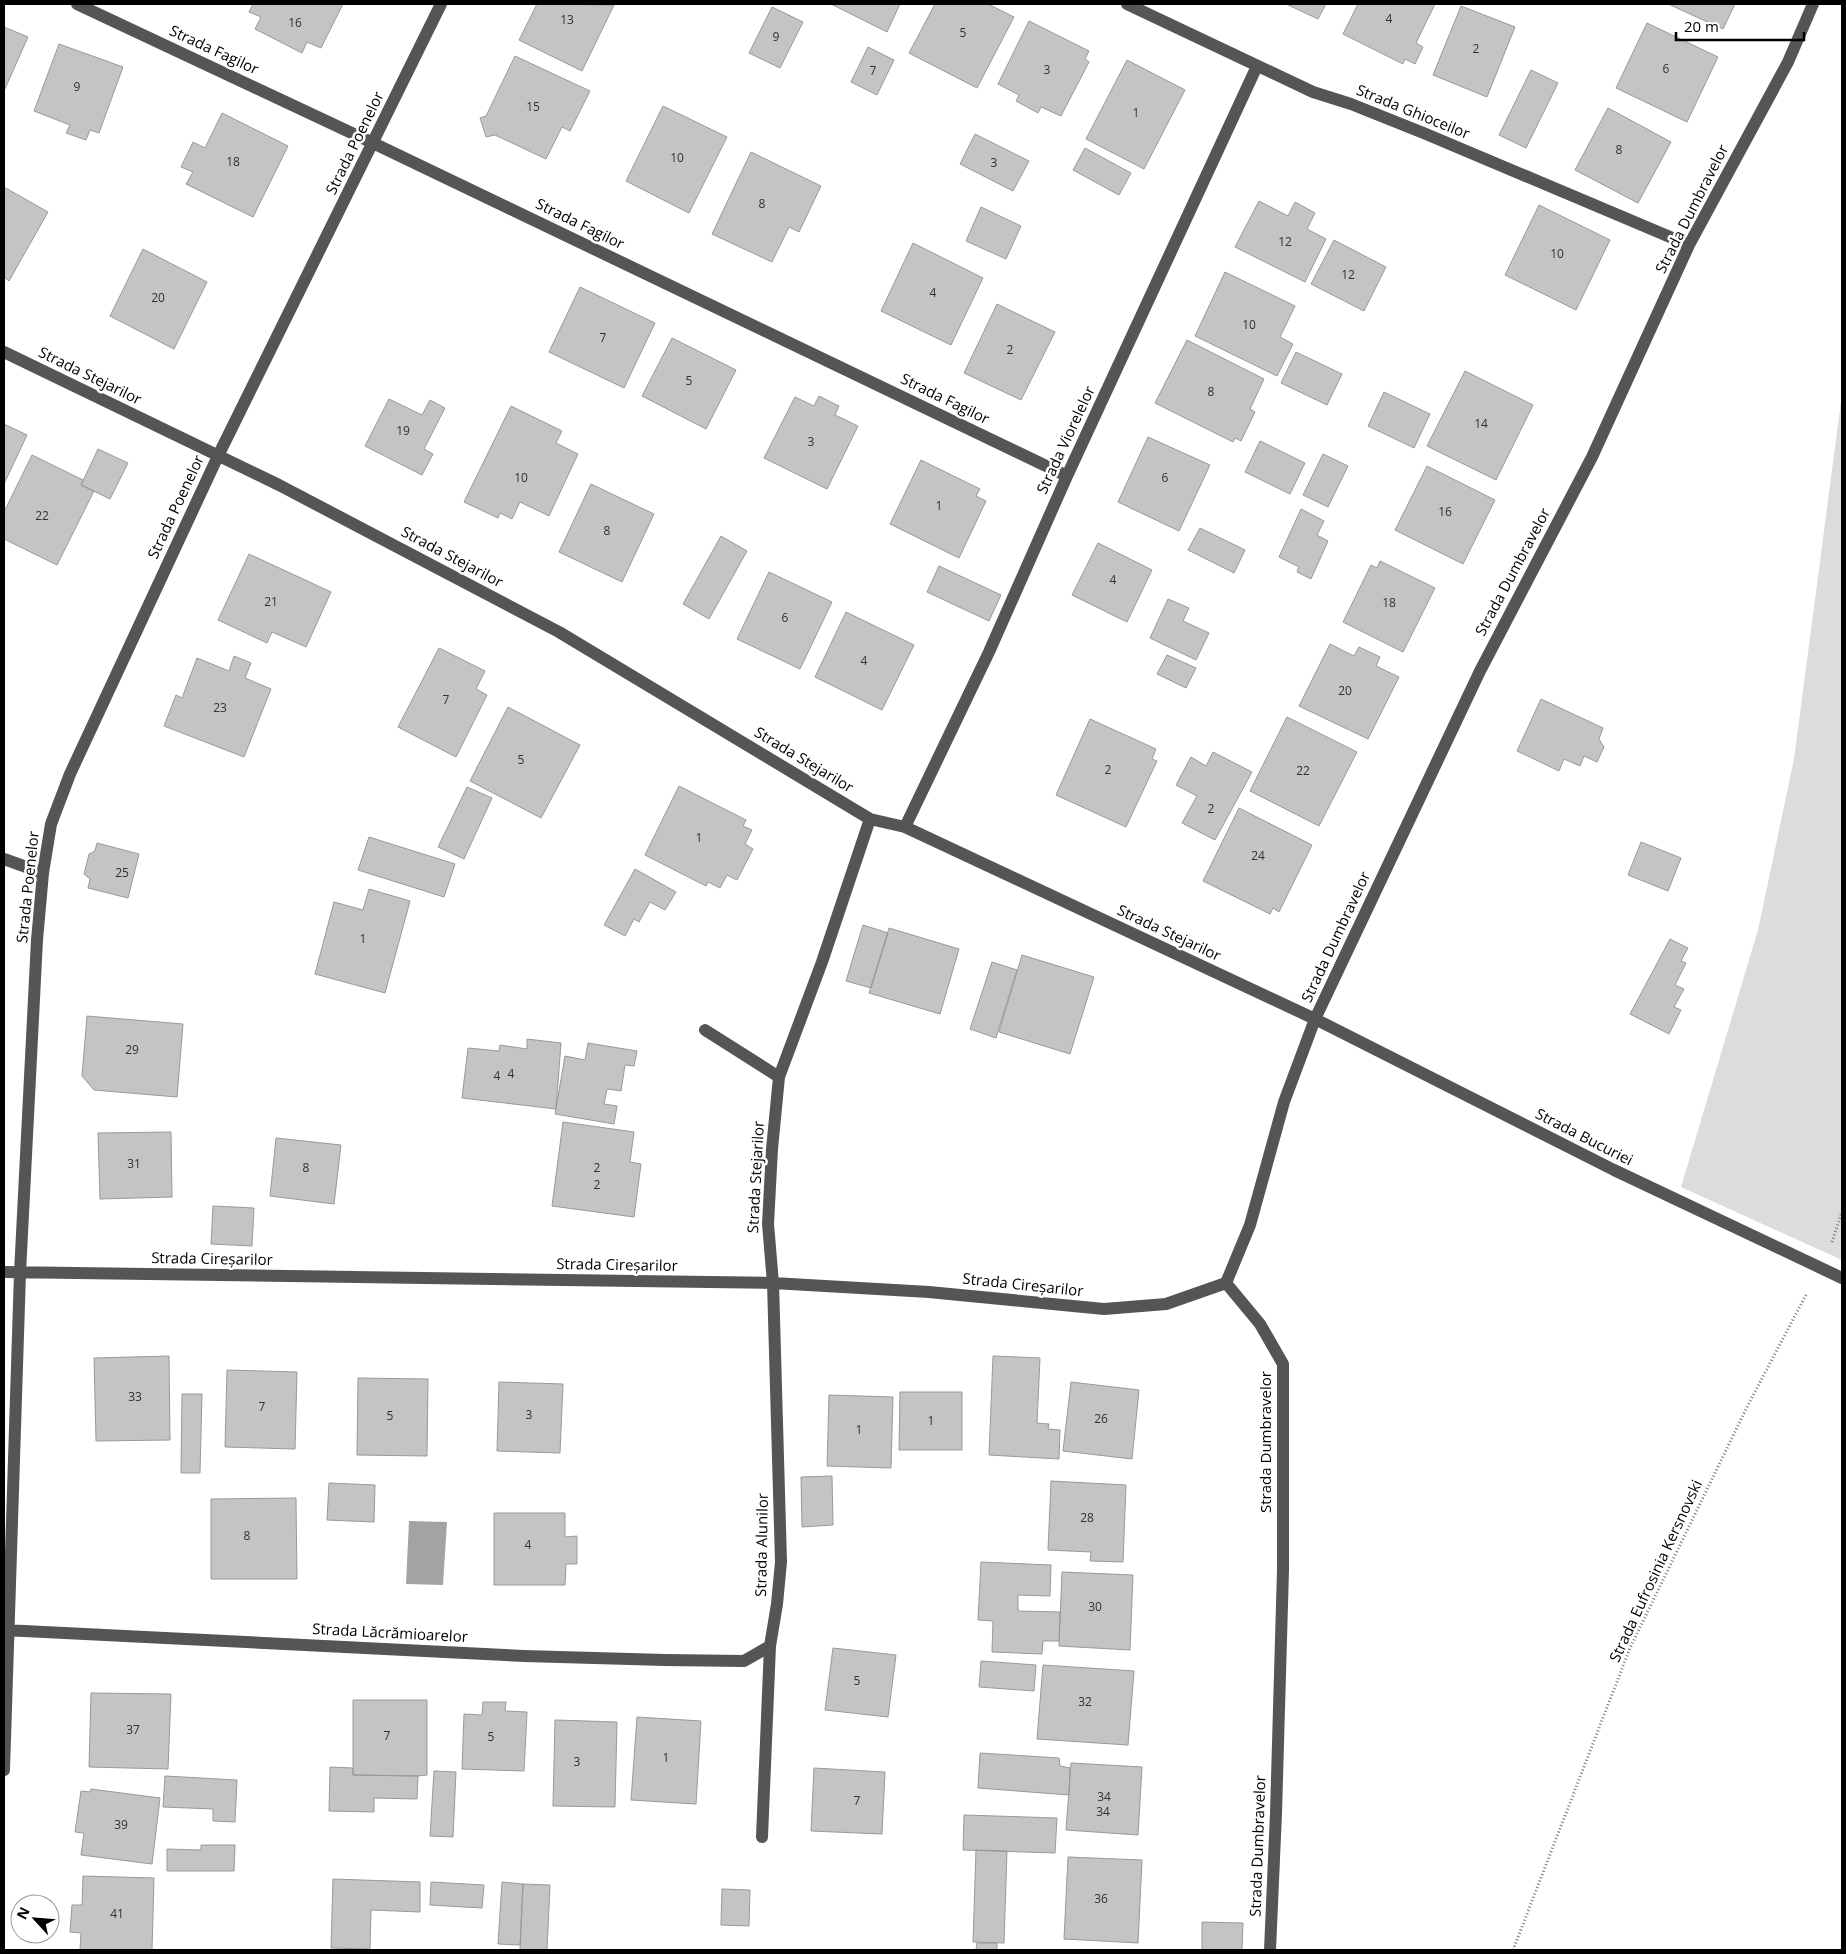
<svg xmlns="http://www.w3.org/2000/svg" width="1846" height="1954" font-family="'Open Sans',sans-serif">
	<rect width="100%" height="100%" fill="#fff"/>
	<!-- green -->
	<path fill="#dcdcdc" d="M1842,394V1260L1681,1187L1758,930L1794,759Z"/>
	<!-- water -->
	<path fill="#a3a3a3" d="M409,1521L447,1522L443,1585L406,1584Z"/>
	<!-- building -->
	<path fill="#c4c4c4" stroke="#999" d="M253,4H343L321,48L307,42L302,53L255,29L261,17L249,12Z
		M537,4L614,5L582,71L519,40Z
		M831,4H900L887,32Z
		M935,4H988L1014,17L977,88L909,53Z
		M1286,4H1326L1318,19Z
		M1358,4H1435L1416,43L1423,47L1415,64L1405,59L1403,64L1343,34Z
		M1668,4H1735L1723,29Z
		M1461,6L1515,27L1487,97L1433,75Z
		M772,7L803,22L780,68L749,53Z
		M1029,21L1089,51L1085,59L1089,62L1061,116L1041,107L1038,113L1016,101L1019,95L998,84Z
		M1647,23L1718,57L1687,122L1616,88Z
		M4,27L28,37L4,91Z
		M59,44L123,67L99,133L90,130L86,140L66,133L70,125L34,111Z
		M868,47L894,60L877,95L851,82Z
		M515,56L590,91L570,131L562,127L546,159L495,135L486,137L480,118L486,116Z
		M1127,60L1185,90L1144,169L1086,139Z
		M1531,70L1558,83L1526,148L1499,135Z
		M663,106L727,137L689,213L626,181Z
		M1608,108L1671,142L1638,203L1575,170Z
		M222,113L288,146L253,217L186,184L193,172L181,167L193,142L205,148Z
		M975,134L1029,161L1013,191L960,164Z
		M1085,148L1131,173L1119,195L1073,170Z
		M751,152L821,186L799,232L789,227L772,262L712,234Z
		M4,187L48,212L9,281L4,277Z
		M1259,201L1288,216L1295,202L1315,213L1307,229L1326,239L1305,282L1235,247Z
		M1539,205L1610,240L1576,310L1505,275Z
		M981,207L1021,226L1006,259L966,241Z
		M1334,240L1386,267L1364,311L1311,284Z
		M913,243L983,278L951,345L881,311Z
		M143,249L207,282L174,349L110,316Z
		M1225,272L1295,306L1280,337L1293,344L1277,376L1195,336Z
		M580,287L655,323L624,388L549,352Z
		M997,304L1055,332L1021,400L964,373Z
		M672,338L736,370L706,429L642,396Z
		M1187,340L1264,379L1250,409L1255,412L1241,441L1235,438L1233,442L1155,403Z
		M1296,352L1342,374L1327,405L1281,383Z
		M1465,371L1533,405L1496,480L1427,446Z
		M1384,392L1430,414L1414,448L1368,426Z
		M819,396L839,406L835,415L858,426L827,489L764,458L795,397L814,406Z
		M389,399L422,415L430,400L445,408L424,449L433,454L422,475L365,446Z
		M511,406L562,431L556,443L578,454L549,516L520,502L512,519L500,513L498,518L464,502Z
		M4,424L27,435L4,484Z
		M1148,437L1210,465L1179,531L1118,502Z
		M1260,441L1305,463L1290,494L1245,472Z
		M98,449L128,463L110,499L81,485Z
		M1323,454L1348,466L1328,507L1303,495Z
		M32,455L83,480L81,485L94,491L57,565L4,539V512Z
		M921,460L980,489L976,496L986,501L959,558L890,524Z
		M1427,466L1495,500L1463,564L1395,530Z
		M591,484L654,514L622,582L559,552Z
		M1301,509L1324,521L1317,535L1328,541L1311,579L1297,572L1299,567L1279,557Z
		M1200,528L1245,550L1234,573L1188,550Z
		M721,536L747,551L709,619L683,604Z
		M1098,543L1152,570L1127,622L1072,595Z
		M249,554L331,592L306,647L272,632L267,643L218,620Z
		M1380,561L1435,588L1403,652L1343,622L1371,565L1377,568Z
		M939,566L1001,595L989,621L927,592Z
		M769,572L832,602L800,669L737,639Z
		M1168,599L1189,608L1183,621L1209,633L1196,660L1150,638Z
		M846,612L914,645L882,710L815,677Z
		M1330,644L1354,656L1359,647L1380,657L1376,666L1399,677L1368,739L1299,706Z
		M439,648L485,671L476,689L487,695L456,757L398,727Z
		M1167,655L1196,668L1186,688L1157,674Z
		M234,656L251,663L245,678L271,689L244,757L164,726L176,695L182,698L197,658L229,671Z
		M1541,699L1603,728L1599,739L1604,747L1597,762L1584,756L1580,766L1564,759L1559,771L1517,751Z
		M508,707L580,745L541,818L470,781Z
		M1287,717L1357,752L1319,826L1250,791Z
		M1090,719L1156,749L1152,759L1157,761L1126,827L1056,795Z
		M1213,752L1252,772L1215,840L1182,823L1197,796L1176,785L1191,757L1206,766Z
		M679,786L746,820L743,826L752,830L745,844L753,849L737,880L727,875L720,888L708,882L706,886L645,855Z
		M467,787L492,798L464,859L438,847Z
		M1239,808L1312,845L1279,912L1273,908L1270,914L1203,881Z
		M369,837L455,864L444,897L358,870Z
		M1641,842L1681,858L1668,891L1628,875Z
		M97,843L139,854L128,898L88,888L90,879L84,874L89,854L95,851Z
		M635,869L676,892L665,910L650,902L639,922L634,919L625,936L604,925Z
		M369,889L410,901L385,993L315,974L334,902L363,910Z
		M863,925L888,933L871,988L846,981Z
		M889,928L959,949L940,1014L869,993Z
		M1670,939L1688,948L1681,961L1686,963L1675,985L1684,989L1674,1007L1681,1010L1669,1034L1630,1014Z
		M1022,955L1094,977L1070,1054L999,1032Z
		M992,962L1017,970L996,1038L970,1029Z
		M87,1016L183,1024L177,1097L94,1090L82,1076Z
		M527,1039L561,1043L556,1109L462,1098L468,1048L499,1051L500,1045L527,1049Z
		M588,1043L637,1051L634,1066L625,1065L621,1091L607,1089L604,1104L617,1106L614,1124L555,1114L565,1056L585,1060Z
		M563,1122L634,1132L630,1162L641,1164L634,1217L552,1206Z
		M171,1132L172,1197L100,1199L98,1133Z
		M276,1138L341,1145L334,1204L270,1196Z
		M213,1206L254,1208L252,1246L211,1244Z
		M169,1356L170,1440L96,1441L94,1358Z
		M993,1356L1040,1358L1037,1423L1049,1424L1048,1429L1060,1430L1059,1459L989,1455Z
		M227,1370L297,1372L295,1449L225,1447Z
		M358,1378L428,1379L427,1456L357,1455Z
		M499,1382L563,1384L560,1453L497,1451Z
		M1071,1382L1139,1390L1132,1459L1063,1451Z
		M900,1392H962V1450H899Z
		M182,1394H202L200,1473H181Z
		M829,1395L893,1397L891,1468L827,1466Z
		M832,1476L833,1525L802,1527L801,1477Z
		M1051,1481L1126,1485L1123,1562L1090,1561L1091,1552L1048,1550Z
		M329,1483L375,1485L374,1522L327,1520Z
		M296,1498L297,1579H211V1499Z
		M494,1513H565V1537L577,1536V1564H566L565,1585H494Z
		M981,1562L1051,1565L1050,1596L1018,1595V1611L1060,1612L1059,1641H1043L1042,1654L992,1652L993,1621L978,1620Z
		M1062,1572L1133,1575L1130,1650L1059,1646Z
		M833,1648L896,1655L888,1717L825,1710Z
		M981,1661L1036,1665L1034,1691L979,1687Z
		M1043,1665L1134,1671L1128,1745L1037,1739Z
		M91,1693L171,1694L168,1769L89,1767Z
		M353,1700H427V1775L418,1776L353,1775Z
		M483,1702H506L505,1711L527,1712L524,1771L462,1769L464,1714L482,1715Z
		M637,1717L701,1721L696,1804L631,1800Z
		M555,1720L617,1722L615,1807L553,1806Z
		M980,1753L1059,1758L1060,1766L1070,1768L1069,1795L978,1788Z
		M1071,1763L1142,1767L1138,1835L1066,1830Z
		M330,1767L353,1768V1775L418,1776L417,1799L374,1798V1812L329,1811Z
		M814,1768L885,1772L882,1834L811,1831Z
		M434,1771L456,1772L453,1837L430,1836Z
		M165,1776L237,1780L235,1822L213,1821V1809L163,1807Z
		M91,1789L160,1798L152,1864L81,1855L84,1833L75,1832L81,1791L90,1792Z
		M964,1815L1057,1818L1055,1853L963,1850Z
		M201,1845H235L234,1871H167V1849L201,1850Z
		M976,1850L1007,1851L1004,1943L973,1942Z
		M1068,1857L1142,1860L1138,1943L1064,1939Z
		M83,1876L154,1878L152,1950H80L81,1933L70,1932L72,1905H82Z
		M333,1879L420,1882V1912L371,1910L370,1949L331,1948Z
		M431,1882L484,1885L482,1908L430,1905Z
		M502,1882L523,1884L520,1945L498,1944Z
		M523,1884L550,1885L547,1950H520Z
		M722,1889L750,1890L749,1926L721,1925Z
		M1202,1922L1243,1923L1242,1950H1202Z
		M977,1943H997V1950H976Z"/>
	<g fill="none" stroke-linecap="round" stroke-linejoin="round">
		<!-- path -->
		<path stroke="#777" stroke-width="3" stroke-dasharray="1 2.5" stroke-linecap="butt" d="M1832,1242L1842,1212
			M1513,1950L1630,1648L1748,1405L1807,1293"/>
		<!-- minor -->
		<path stroke="#555" stroke-width="12" d="M77,4L373,143L1067,476
			M1127,4L1313,92L1351,104L1426,134L1689,245
			M4,352L279,485L559,632L870,819L905,827L1315,1019L1614,1170L1842,1278
			M905,827L989,652L1067,476L1257,66
			M4,859L43,873
			M705,1030L779,1077
			M4,1272L773,1283L929,1292L1104,1309L1166,1304L1226,1283
			M1226,1283L1250,1225L1284,1102L1315,1019L1480,671L1592,457L1689,245L1788,62L1813,4
			M1226,1283L1260,1324L1283,1364V1570L1276,1813L1270,1950
			M4,1630L524,1656L665,1660L744,1661L770,1646
			M4,1770L20,1273L37,940L43,873L51,824L70,774L218,456L441,4
			M762,1837L770,1646L777,1604L781,1562L773,1283L768,1224L772,1149L779,1077L822,962L870,819"/>
	</g>
	<g text-anchor="middle" stroke-width="5" stroke-linejoin="round" paint-order="stroke">
		<!-- number labels -->
		<g font-size="12" fill="#313131">
			<text x="1389" y="23">4</text>
			<text x="567" y="24">13</text>
			<text x="295" y="27">16</text>
			<text x="963" y="37">5</text>
			<text x="776" y="41">9</text>
			<text x="1476" y="53">2</text>
			<text x="1666" y="73">6</text>
			<text x="1047" y="74">3</text>
			<text x="873" y="75">7</text>
			<text x="77" y="91">9</text>
			<text x="533" y="111">15</text>
			<text x="1136" y="117">1</text>
			<text x="1619" y="154">8</text>
			<text x="677" y="162">10</text>
			<text x="233" y="166">18</text>
			<text x="994" y="167">3</text>
			<text x="762" y="208">8</text>
			<text x="1285" y="246">12</text>
			<text x="1557" y="258">10</text>
			<text x="1348" y="279">12</text>
			<text x="933" y="297">4</text>
			<text x="158" y="302">20</text>
			<text x="1249" y="329">10</text>
			<text x="603" y="342">7</text>
			<text x="1010" y="354">2</text>
			<text x="689" y="385">5</text>
			<text x="1211" y="396">8</text>
			<text x="1481" y="428">14</text>
			<text x="403" y="435">19</text>
			<text x="811" y="446">3</text>
			<text x="521" y="482">10</text>
			<text x="1165" y="482">6</text>
			<text x="939" y="510">1</text>
			<text x="1445" y="516">16</text>
			<text x="42" y="520">22</text>
			<text x="607" y="535">8</text>
			<text x="1113" y="584">4</text>
			<text x="271" y="606">21</text>
			<text x="1389" y="607">18</text>
			<text x="785" y="622">6</text>
			<text x="864" y="665">4</text>
			<text x="1345" y="695">20</text>
			<text x="446" y="704">7</text>
			<text x="220" y="712">23</text>
			<text x="521" y="764">5</text>
			<text x="1108" y="774">2</text>
			<text x="1303" y="775">22</text>
			<text x="1211" y="813">2</text>
			<text x="699" y="842">1</text>
			<text x="1258" y="860">24</text>
			<text x="122" y="877">25</text>
			<text x="363" y="943">1</text>
			<text x="132" y="1054">29</text>
			<text x="511" y="1078">4</text>
			<text x="497" y="1080">4</text>
			<text x="134" y="1168">31</text>
			<text x="306" y="1172">8</text>
			<text x="597" y="1172">2</text>
			<text x="597" y="1189">2</text>
			<text x="135" y="1401">33</text>
			<text x="262" y="1411">7</text>
			<text x="529" y="1419">3</text>
			<text x="390" y="1420">5</text>
			<text x="1101" y="1423">26</text>
			<text x="931" y="1425">1</text>
			<text x="859" y="1434">1</text>
			<text x="1087" y="1522">28</text>
			<text x="247" y="1540">8</text>
			<text x="528" y="1549">4</text>
			<text x="1095" y="1611">30</text>
			<text x="857" y="1685">5</text>
			<text x="1085" y="1706">32</text>
			<text x="133" y="1734">37</text>
			<text x="387" y="1740">7</text>
			<text x="491" y="1741">5</text>
			<text x="666" y="1762">1</text>
			<text x="577" y="1766">3</text>
			<text x="1104" y="1801">34</text>
			<text x="857" y="1805">7</text>
			<text x="1103" y="1816">34</text>
			<text x="121" y="1829">39</text>
			<text x="1101" y="1903">36</text>
			<text x="117" y="1918">41</text>
		</g>
		<!-- street labels -->
		<g font-size="15" fill="#000" stroke="#fff">
			<text transform="translate(214 50) rotate(25)" y="5">Strada Fagilor</text>
			<text transform="translate(1413 112) rotate(22)" y="5">Strada Ghioceilor</text>
			<text transform="translate(355 143) rotate(-64)" y="5">Strada Poenelor</text>
			<text transform="translate(1692 209) rotate(-63)" y="5">Strada Dumbravelor</text>
			<text transform="translate(580 224) rotate(26)" y="5">Strada Fagilor</text>
			<text transform="translate(90 376) rotate(26)" y="5">Strada Stejarilor</text>
			<text transform="translate(945 399) rotate(26)" y="5">Strada Fagilor</text>
			<text transform="translate(1066 440) rotate(-65)" y="5">Strada Viorelelor</text>
			<text transform="translate(176 507) rotate(-65)" y="5">Strada Poenelor</text>
			<text transform="translate(452 557) rotate(28)" y="5">Strada Stejarilor</text>
			<text transform="translate(1513 572) rotate(-62)" y="5">Strada Dumbravelor</text>
			<text transform="translate(804 760) rotate(31)" y="5">Strada Stejarilor</text>
			<text transform="translate(28 887) rotate(-84)" y="5">Strada Poenelor</text>
			<text transform="translate(1169 933) rotate(25)" y="5">Strada Stejarilor</text>
			<text transform="translate(1336 937) rotate(-65)" y="5">Strada Dumbravelor</text>
			<text transform="translate(1584 1137) rotate(27)" y="5">Strada Bucuriei</text>
			<text transform="translate(756 1177) rotate(-87)" y="5">Strada Stejarilor</text>
			<text transform="translate(212 1259) rotate(1)" y="5">Strada Cireșarilor</text>
			<text transform="translate(617 1265) rotate(1)" y="5">Strada Cireșarilor</text>
			<text transform="translate(1023 1285) rotate(6)" y="5">Strada Cireșarilor</text>
			<text transform="translate(1266 1442) rotate(-90)" y="5">Strada Dumbravelor</text>
			<text transform="translate(762 1545) rotate(-89)" y="5">Strada Alunilor</text>
			<text transform="translate(1656 1571) rotate(-65)" y="5">Strada Eufrosinia Kersnovski</text>
			<text transform="translate(390 1633) rotate(3)" y="5">Strada Lăcrămioarelor</text>
			<text transform="translate(1258 1846) rotate(-88)" y="5">Strada Dumbravelor</text>
		</g>
	</g>
	<!-- border -->
	<rect width="1846" height="1954" fill="none" stroke="#000000" stroke-width="10"/>
	<!-- north arrow -->
	<g transform="translate(35 1919) rotate(296)"><circle r="24" fill="#ffffff" stroke="#999999"/>
	<path d="M0-4L9 19L0 12L-9 19Z" fill="#000000"/>
	<text y="-8" font-size="14" font-weight="bold" text-anchor="middle" fill="#000000">N</text>
	</g>
	<!-- scale -->
	<path d="M1676 32v8h128v-8" fill="none" stroke="#000000" stroke-width="2.5"/>
	<text x="1684" y="32" font-size="15" fill="#000000" stroke="#ffffff" stroke-width="4" paint-order="stroke">20 m</text>
</svg>
